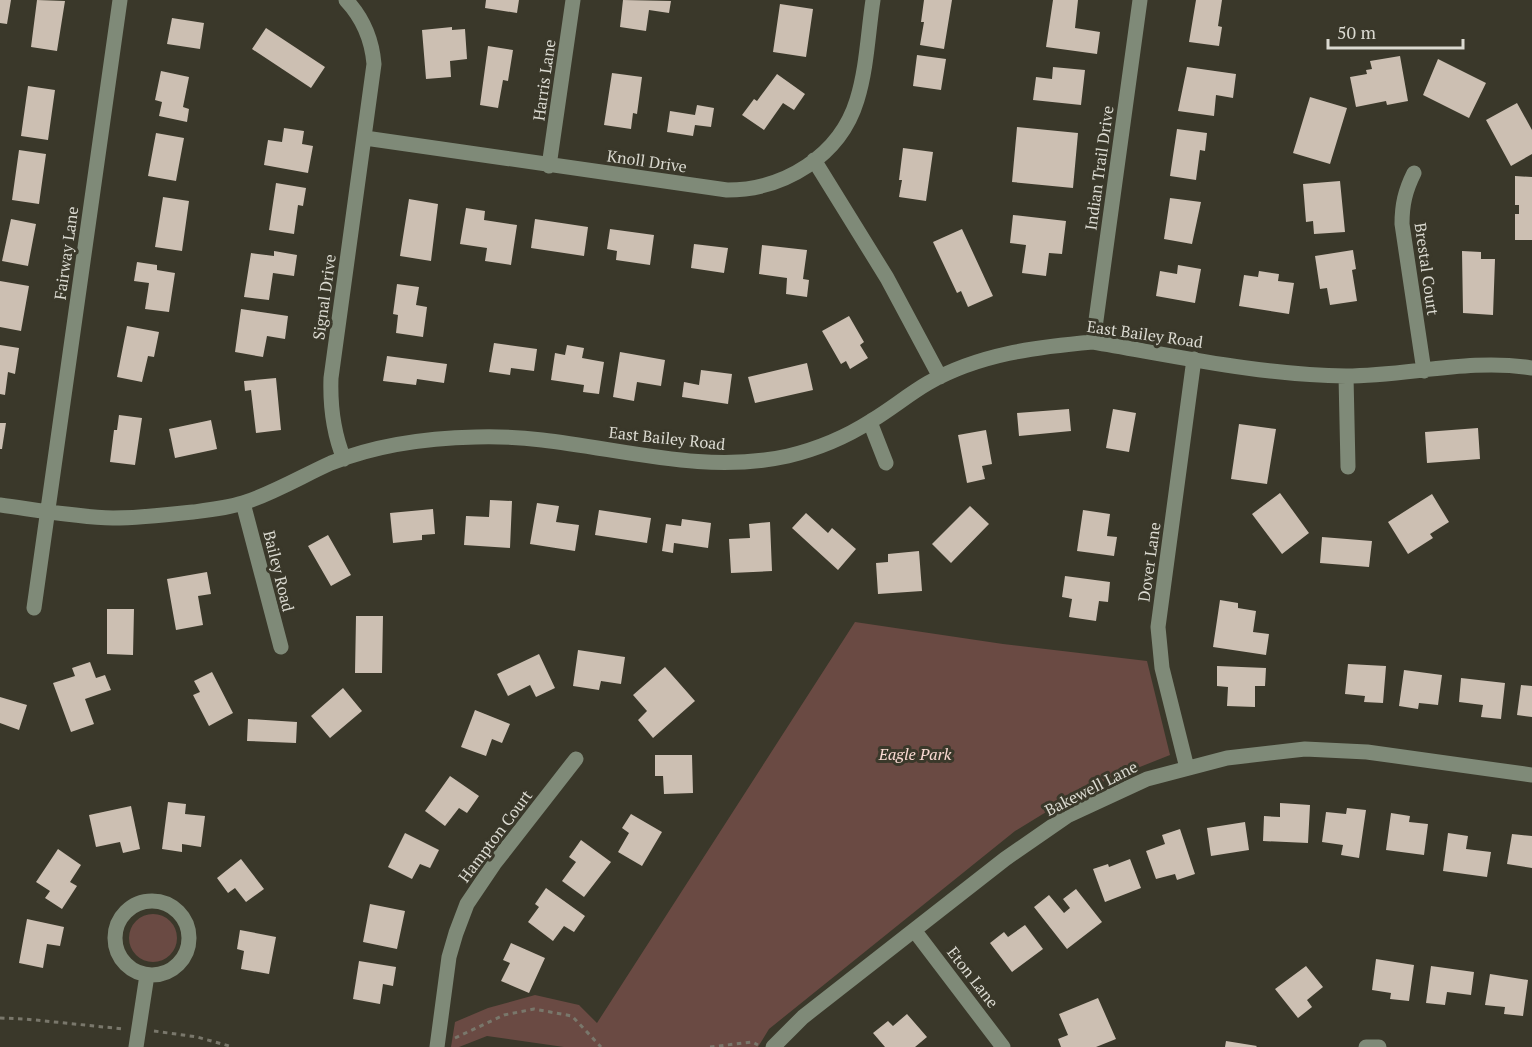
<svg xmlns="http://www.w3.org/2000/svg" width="1532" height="1047" font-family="'PT Serif',serif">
	<rect width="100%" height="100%" fill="#3a382a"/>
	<!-- green -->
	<path fill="#6a4a43" d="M855,622L1003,644L1147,661L1170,755L1082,790L1015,831L769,1029L758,1047H564L487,1036L459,1047H451L455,1022L488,1008L535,995L579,1005L597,1023Z
		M129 938a24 24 0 1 1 48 0a24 24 0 1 1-48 0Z"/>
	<!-- building -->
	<path fill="#ccbfb2" d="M0,0H11L7,24L0,23Z
		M37,0L65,1L57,51L31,47Z
		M486,0H519L517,13L485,8Z
		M623,0L671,1L669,13L649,10L646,31L620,27Z
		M924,0H952L944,49L920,45L924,22H921Z
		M1053,0H1078L1075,28L1100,32L1097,54L1046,47Z
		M1196,0H1222L1218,26L1222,27L1219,46L1189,42Z
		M780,4L813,9L806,57L773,52Z
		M172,18L204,23L200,49L167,44Z
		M452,27V30L465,29L467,59L450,61L451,77L426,79L422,30Z
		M266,28L325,67L311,88L252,49Z
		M488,46L513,50L508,81L503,80L498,108L480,105Z
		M917,55L946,59L941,90L913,86Z
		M1400,56L1408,101L1387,105L1386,101L1356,107L1350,77L1367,74L1366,70L1372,69L1370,61Z
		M1438,59L1486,83L1469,118L1423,95Z
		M1053,67L1085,70L1081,105L1033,100L1036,77L1052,79Z
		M1187,67L1236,74L1233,98L1216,95L1214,116L1178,111Z
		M161,71L189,77L183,107L189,109L187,122L159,116L162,102L155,100Z
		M612,73L642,77L637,114L633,113L631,129L604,125Z
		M777,74L805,94L794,110L783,103L764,130L742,115L754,99L757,101Z
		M28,86L55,90L48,140L21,136Z
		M1310,97L1347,108L1330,164L1293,153Z
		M1517,103L1532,130V154L1511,166L1486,120Z
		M697,105L714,108L711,127L695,125L693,136L667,132L670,111L695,115Z
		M1017,127L1078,133L1073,188L1012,182Z
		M284,128L304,131L302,144L313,146L308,173L264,165L268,140L282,142Z
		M1177,129L1207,133L1205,151L1200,150L1196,180L1170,176Z
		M156,133L184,138L176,181L148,176Z
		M903,148L933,152L926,201L899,197L902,180H899Z
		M19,150L46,154L39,204L12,200Z
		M1515,176L1532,177V240H1515V214H1519V205H1515Z
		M1340,181L1345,232L1314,234L1313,221L1306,222L1303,184Z
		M276,183L306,188L303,206L298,205L294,234L269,230Z
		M163,197L189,201L182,251L155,247Z
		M1170,198L1201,202L1192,244L1164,239Z
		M409,199L438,204L431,261L400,256Z
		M466,208L485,211L484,220L517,225L511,265L485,261L487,248L460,244Z
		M1013,215L1066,221L1062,254L1049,253L1046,276L1022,273L1026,245L1010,243Z
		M11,219L36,224L28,266L2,261Z
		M535,219L588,227L584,256L531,248Z
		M610,229L654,235L650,265L616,260L617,251L607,249Z
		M962,229L993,296L968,307L961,291L957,293L933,242Z
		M694,244L728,248L724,273L691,268Z
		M762,245L807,250L803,279L809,280L807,297L786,294L787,278L759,274Z
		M1353,250L1356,269L1352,270L1357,301L1330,305L1327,288L1320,289L1315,256Z
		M274,251L297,255L294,276L273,273L269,300L244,297L251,253L274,256Z
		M1462,251L1481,252V259H1495L1493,315L1463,313Z
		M137,262L157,265V270L175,273L169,312L145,309L149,283L134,281Z
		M1178,265L1201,269L1195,303L1156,296L1160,271L1177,274Z
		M1259,271L1279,274L1278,281L1294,283L1289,314L1239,306L1244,275L1258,277Z
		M0,281L29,286L21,331L0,327Z
		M397,284L419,287L416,305L427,307L423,337L396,333L398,315L393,314Z
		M241,309L288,316L285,339L267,336L263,357L235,352Z
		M849,316L864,342L860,345L868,358L850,369L846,361L841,364L822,331Z
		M127,326L159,332L154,357L148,356L142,382L117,377Z
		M494,343L537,349L534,371L511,368L510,375L489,372Z
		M0,345L19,348L15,374L8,372L5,395L0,394Z
		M567,345L584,348L582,358L604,362L599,394L583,392L584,385L551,380L555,353L565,355Z
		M620,352L665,360L661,386L637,382L634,401L613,397Z
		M387,356L447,364L444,383L417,379L416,385L383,381Z
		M807,363L813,390L755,403L748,377Z
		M701,370L732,374L728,404L682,397L684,382L699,385Z
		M276,378L281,430L256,433L251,390L245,391L244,381Z
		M1069,409L1071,431L1019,436L1017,413Z
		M1113,409L1136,413L1129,452L1106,448Z
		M119,415L142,418L135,465L110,462L114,430H117Z
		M211,420L217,449L175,458L169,429Z
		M0,423H6L2,449H0Z
		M1239,424L1276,429L1267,484L1231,479Z
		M1478,428L1480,459L1427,463L1425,432Z
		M986,430L992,464L982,466L985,479L967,483L958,435Z
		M1280,493L1309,533L1282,554L1252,514Z
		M1432,494L1449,522L1430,534L1433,538L1408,554L1388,522Z
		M490,500L512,501L510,548L464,545L466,516L489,517Z
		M537,503L559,506L556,522L579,525L575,551L530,544Z
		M970,506L989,524L951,563L932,544Z
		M433,509L435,534L422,535V540L393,543L390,513Z
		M599,510L651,518L647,543L595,535Z
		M1083,510L1110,514L1107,536L1117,537L1114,556L1077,551Z
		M806,513L828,533L832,528L856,549L838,570L792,528Z
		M682,519L711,523L708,548L674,543L673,553L662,551L666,524L681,526Z
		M770,522L772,571L731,573L729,539L750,538L749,524Z
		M328,535L351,575L331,586L308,546Z
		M1322,537L1372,541L1369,567L1320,563Z
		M919,551L922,591L878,594L876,563L888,562V554Z
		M207,572L211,594L198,596L203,625L176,630L167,579Z
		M1065,576L1110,582L1108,602L1099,601L1096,621L1069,617L1072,599L1062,597Z
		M1220,600L1238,603V608L1256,611L1253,632L1269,634L1266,655L1213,647Z
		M107,609H134L133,655L107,654Z
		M356,616H383L382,673H355Z
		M578,650L625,657L621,684L601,681L599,690L573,686Z
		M539,654L555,688L536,697L530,685L508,696L497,674Z
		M90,662L96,678L105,675L111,690L85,699L94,724L71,732L53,683L75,676L72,668Z
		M1348,664L1386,666L1383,703L1364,702L1365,696L1345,694Z
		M1217,666L1266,668L1265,686H1255V707L1227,706L1228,687L1217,686Z
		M665,667L695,701L653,738L638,720L647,711L633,695Z
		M1404,670L1442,675L1438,705L1419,703L1418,709L1399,706Z
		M212,672L233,713L209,726L193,695L200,692L194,681Z
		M1461,678L1505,683L1501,719L1481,717L1483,705L1459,702Z
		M1521,685L1532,686V717L1517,715Z
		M343,688L362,711L330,738L311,716Z
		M0,697L27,705L19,730L0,723Z
		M475,710L510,724L502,743L492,739L486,756L461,747Z
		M248,719L297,722L296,743L247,741Z
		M655,755H692L693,793L664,794L663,776H655Z
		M450,776L479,796L467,813L459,808L445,826L425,811Z
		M168,802L186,804L185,814L205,816L201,847L182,844V852L162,849Z
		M1280,803L1310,805L1308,843L1263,841L1264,816L1280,817Z
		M131,806L140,849L123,853L120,842L96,847L89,815Z
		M1347,808L1366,810L1359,858L1341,855L1343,845L1322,842L1326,812L1346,814Z
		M1391,813L1410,816L1409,822L1428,824L1424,855L1386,850Z
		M631,814L662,832L642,866L618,852L629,833L622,828Z
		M1245,822L1249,850L1211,856L1207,828Z
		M1180,829L1195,874L1177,880L1175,874L1156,879L1146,851L1165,844L1162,835Z
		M405,833L439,850L430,868L420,864L412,879L388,867Z
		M1448,833L1468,836L1466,849L1491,852L1487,877L1443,871Z
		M1512,834L1532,836V868L1507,864Z
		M581,840L611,862L584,897L562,881L576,862L569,857Z
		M58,849L81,865L70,882L77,886L62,909L45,898L50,891L36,882Z
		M241,859L264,889L246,902L235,888L228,893L217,878Z
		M1130,859L1141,888L1105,902L1093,869L1108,864L1109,867Z
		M546,888L585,916L574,932L564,926L553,941L528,922L539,907L535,904Z
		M1076,889L1102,922L1067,949L1034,907L1049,895L1064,913L1070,908L1063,899Z
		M370,904L405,911L397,949L363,942Z
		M27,919L64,927L60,946L47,944L43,968L19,963Z
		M1025,925L1043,949L1012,972L990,943L1004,932L1008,937Z
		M240,930L276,937L269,974L241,969L244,951L237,949Z
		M511,943L545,958L529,993L501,981L510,963L503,960Z
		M1376,959L1414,965L1409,1001L1390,999L1391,993L1372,990Z
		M359,961L396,967L393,986L383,984L380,1004L353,999Z
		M1306,966L1323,987L1307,1000L1312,1007L1298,1018L1275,989Z
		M1431,966L1474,972L1471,995L1447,992L1445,1005L1426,1003Z
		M1490,974L1528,980L1523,1016L1504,1014L1505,1007L1485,1005Z
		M1098,998L1116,1039L1096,1047H1061L1058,1039L1068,1035L1059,1014Z
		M907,1014L927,1037L915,1047H885L873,1033L888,1021L893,1026Z
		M1226,1041L1257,1046L1256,1047H1225Z"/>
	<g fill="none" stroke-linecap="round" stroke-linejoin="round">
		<!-- path -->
		<path stroke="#79776b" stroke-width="3" stroke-dasharray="4.5 4.5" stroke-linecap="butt" d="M0,1018L25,1019L124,1029
			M154,1031L197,1037L233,1047
			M455,1038L504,1015L534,1009L572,1016L601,1047
			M710,1047L752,1042L758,1045"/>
		<!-- minor -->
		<path stroke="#7f8a78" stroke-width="15" d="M365,138L727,190C784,190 840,156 857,100C867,68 868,32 873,0
			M814,160L887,278L940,377
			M549,166L573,0
			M1414,173C1405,191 1402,205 1402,224L1424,371
			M1093,342L1140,0
			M1346,376L1348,467
			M870,422L886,463
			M344,459C333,432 330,407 331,378L374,64C372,40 362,17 346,0
			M243,503L281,647
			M0,505C37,510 75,517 113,518C140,518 166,515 193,512C209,510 227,508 243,503C274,493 302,476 331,463C376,445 428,438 476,437C581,433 684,479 788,456C817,449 846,437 871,421C891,409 909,394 928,383C979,354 1036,347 1093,342C1176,356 1261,375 1346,376C1408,376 1470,358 1532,368
			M34,608L120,0
			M1187,768L1162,668L1158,627L1194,359
			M115 938a37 37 0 1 1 74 0a37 37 0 1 1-74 0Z
			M914,930L1003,1047
			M136,1047L147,975
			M437,1047L449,957L456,933L467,904L494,864L576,759
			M773,1047L803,1017L1005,859L1067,816L1147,779L1227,758L1305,749L1367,752L1532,775
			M1366,1047H1379"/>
	</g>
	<g text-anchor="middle" stroke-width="6" stroke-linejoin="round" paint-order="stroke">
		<!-- street labels -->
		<g font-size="16" fill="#dbdad1" stroke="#3a382a">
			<text transform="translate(544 80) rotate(-82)" y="6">Harris Lane</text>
			<text transform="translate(647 161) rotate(8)" y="6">Knoll Drive</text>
			<text transform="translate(1099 168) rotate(-82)" y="6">Indian Trail Drive</text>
			<text transform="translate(66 253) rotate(-82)" y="6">Fairway Lane</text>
			<text transform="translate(1427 269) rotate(82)" y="6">Brestal Court</text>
			<text transform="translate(324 297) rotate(-82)" y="6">Signal Drive</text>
			<text transform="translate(1145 334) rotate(8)" y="6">East Bailey Road</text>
			<text transform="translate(667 438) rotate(6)" y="6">East Bailey Road</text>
			<text transform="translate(1149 562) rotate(-82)" y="6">Dover Lane</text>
			<text transform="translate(279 571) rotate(76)" y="6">Bailey Road</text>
			<text transform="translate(1091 788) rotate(-27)" y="6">Bakewell Lane</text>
			<text transform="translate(495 836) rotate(-53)" y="6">Hampton Court</text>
			<text transform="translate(973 977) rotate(52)" y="6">Eton Lane</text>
		</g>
		<!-- park labels -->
		<g font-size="16" font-style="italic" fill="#f9d9d1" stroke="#3a382a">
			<text x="915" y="760">Eagle Park</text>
		</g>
	</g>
	<!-- scale -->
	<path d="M1328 39v9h135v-9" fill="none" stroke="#dbdad1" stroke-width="3"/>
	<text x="1337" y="39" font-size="18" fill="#dbdad1" stroke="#3a382a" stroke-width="4.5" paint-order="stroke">50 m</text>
</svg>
